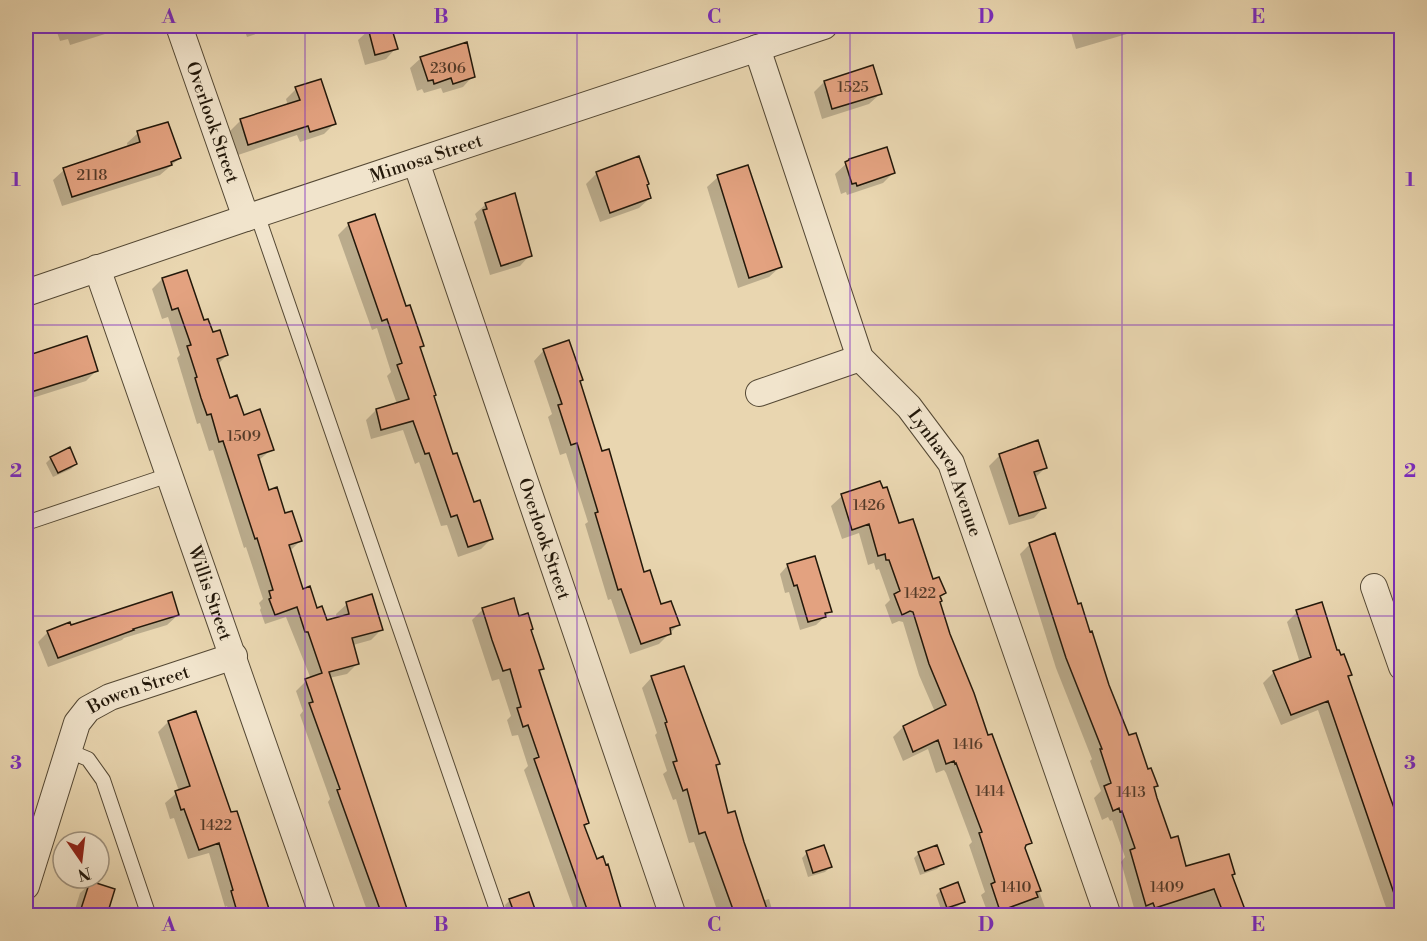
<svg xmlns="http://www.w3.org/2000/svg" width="1427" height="941" font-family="'Libre Bodoni',serif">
	<rect width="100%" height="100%" fill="#e9d6b0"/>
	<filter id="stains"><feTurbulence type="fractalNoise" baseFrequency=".00333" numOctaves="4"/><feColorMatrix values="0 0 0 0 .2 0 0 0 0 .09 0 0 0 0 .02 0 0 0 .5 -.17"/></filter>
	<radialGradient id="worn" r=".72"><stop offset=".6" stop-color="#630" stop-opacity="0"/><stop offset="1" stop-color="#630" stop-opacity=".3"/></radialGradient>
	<!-- shadow -->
	<path fill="#0003" d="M55,26H113L105,34L70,45L68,39L60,41Z
		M243,26H279L247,37Z
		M383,26H390L396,48L386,59L365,65L358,40L369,30Z
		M1073,26H1162L1137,34V31L1076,49L1071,32L1074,29Z
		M421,58L473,76L463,87L443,93L441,88L424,93L422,89L417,91L410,68Z
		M824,82L880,94L869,104L822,119L814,92Z
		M296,89L334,124L324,134L300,142L297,135L238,155L230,131L240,121L288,106L286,99Z
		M138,133L180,158L160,175L62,206L53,180L64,170L128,148L127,143Z
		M847,163L893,173L883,183L847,195L846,192L841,194L835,174Z
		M597,173L645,186L650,198L639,208L600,222L586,184Z
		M718,177L780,267L769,277L738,288L707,187Z
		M486,204L530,255L520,266L490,275L474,222L477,219L475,214Z
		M349,224L405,308L422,345L419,348L432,397L452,456L473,504L491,539L481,549L458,557L447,525L441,526L419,462L415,464L403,430L371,439L366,420L376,410L397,404L387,376L391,372L377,328L372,330L338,235Z
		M186,272L203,322L227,355L217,365L229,400L272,449L258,461L268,491L300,541L289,552L302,590L326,622L337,619L336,614L347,604L381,630L371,640L353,645L357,664L347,674L329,678L408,916H369L328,802L330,799L300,715L303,711L296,691L306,681L311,679L286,617L265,624L260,610L261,608L259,603L263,599L246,547L244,548L213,450L209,451L200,423L197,424L177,358L180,355L168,317L162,319L152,289L162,279Z
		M86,338L96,371L86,381L26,400V356Z
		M544,350L581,380L579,382L643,574L660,606L678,625L659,644L630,654L611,599L608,600L585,524L588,522L566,453L560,455L548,417L552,414L534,361Z
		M1037,442L1046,467L1035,478L1044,507L1034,518L1009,525L989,466L999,456Z
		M51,458L76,464L71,469L53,477L46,463Z
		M842,496L898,525L933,581L944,593L939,598V603L987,737L1030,842L1024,849L1048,916H989L981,895L985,892L969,845L972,842L946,773L944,770L936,773L928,749L903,761L893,737L903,727L935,712L919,675L903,622L899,621L892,624L885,605L890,600L879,569L876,570L874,563L868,565L859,533L842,539L831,506Z
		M1030,544L1077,605L1129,737L1156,785L1153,788L1170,840L1185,868L1231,876L1246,916L1136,915L1121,862L1125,857L1112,820L1110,821L1108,817L1102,820L1094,798L1101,791L1090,761L1092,759L1056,668L1020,554Z
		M788,565L830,612L816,625L800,630L789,592L785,593L780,574Z
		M483,609L518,617L530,631L542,669L538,673L588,823L584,827L596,860L607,866L621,915L627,913V916H576L524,770L528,766L518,735L512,736L507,720L511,716L499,679L492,681L472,620Z
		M1297,612L1336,652L1350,674L1347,677L1402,833V916H1389L1318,710L1281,725L1263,683L1274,672L1300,663L1287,622Z
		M178,615L167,625L124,638L122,640L48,667L38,642L48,632L70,627Z
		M652,677L718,763L715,767L727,815L762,901L769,899L773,913L771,916H719L694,842L689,843L676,799L673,800L663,774L667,771L655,735L657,733L642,688Z
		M26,681L29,682L26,693Z
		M168,722L244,835L269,916H231L227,906L225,907L209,853L188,859L174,818L170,819L165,803L179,791L158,732Z
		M807,853L830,867L825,872L808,877L802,858Z
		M919,853L942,864L937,869L920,875L914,858Z
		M91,883L113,890L105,916H73L80,893Z
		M941,890L963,901L958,906L942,912L936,895Z
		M510,900L529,914L508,916L505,905Z"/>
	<!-- building -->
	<path fill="#e3a280" stroke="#23180a" stroke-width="1.5" d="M378,26H391L398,49L375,55L368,28Z
		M467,42L475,77L453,84L451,78L434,84L433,80L428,81L420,57Z
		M873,65L882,94L832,109L824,81Z
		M321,79L336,124L310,132L308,126L248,145L240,119L300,100L295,87Z
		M168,122L181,158L171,162L172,165L72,197L63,168L140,142L137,131Z
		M887,147L895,173L857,186L856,183L852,184L845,162L849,160V159Z
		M639,156L649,184L647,185L651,198L610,213L596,172Z
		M748,165L782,267L749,278L717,175Z
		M515,193L532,256L501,266L483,210L487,209L485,203Z
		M375,214L406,306L410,305L424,346L420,347L436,395L434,396L453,454L457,453L474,502L480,500L493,539L468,547L457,515L451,517L429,453L425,454L413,421L381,430L376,409L409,399L397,365L402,363L387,319L382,321L348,223Z
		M187,270L204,320L208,319L213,332L220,330L228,355L217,359L230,398L237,395L244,415L260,409L274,450L258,455L269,490L277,487L285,513L292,511L302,541L289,545L303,589L310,586L317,608L322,606L327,620L349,614L346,602L372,594L383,630L352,638L359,664L329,672L409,915H382L337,790L340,789L309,703L313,702L305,679L322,673L308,632H305L297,607L275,615L269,599L271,598L269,591L273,590L257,538L255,539L223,441L219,442L211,414L207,415L201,398L195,378L197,377L187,346L191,345L178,308L172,310L162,278Z
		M87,336L98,371L31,392L26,377V356Z
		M569,340L583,380L580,381L602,451L609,449L644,572L650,570L661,604L671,601L680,625L670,628L671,634L641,644L621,589L618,590L595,513L598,512L577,443L571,445L558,405L562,404L543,349Z
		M1038,440L1047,468L1034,472L1046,508L1019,516L999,454Z
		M70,447L77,464L58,473L50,457Z
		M880,481L883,488L887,487L899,523L913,519L933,579L939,577L946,593L940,596L942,601L940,602L950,634L974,693L988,735L992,734L1032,843L1026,845L1025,848L1041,891L1036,892L1038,897L1000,911L991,884L995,882L979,833L982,832L956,763L955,764L954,761L946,764L938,740L913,752L903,726L946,705L929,664L913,612L910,611L902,615L894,594L900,591L889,560H886L885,554L878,556L869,524L852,530L841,494Z
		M1055,533L1078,604L1081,603L1090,632L1092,631L1109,685L1129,735L1136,733L1148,769L1151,768L1158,786L1154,787L1157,798L1171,838L1178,836L1186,866L1229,854L1235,874L1232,875L1247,915H1224L1214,889L1155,908L1153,903L1146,906L1130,850L1135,848L1122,811L1120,812L1119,808L1113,811L1104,786L1111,783L1100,749H1102L1066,658L1029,543Z
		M815,556L832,612L825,613L826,617L808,622L797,585L794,586L787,564Z
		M172,592L179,615L133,629L134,630L58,658L47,631L70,622L71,625Z
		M514,598L519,616L528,613L533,629L531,630L544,669L539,670L589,823L584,825L597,859L603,856L606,865L608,864L623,915H589L534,759L539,757L528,725L523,727L517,708L521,707L510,669L503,671L492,640L482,608Z
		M1322,602L1337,650H1339L1341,655L1344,654L1352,675L1348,676L1390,797L1397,816L1401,814V904L1398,905L1328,701L1291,715L1273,671L1311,657L1296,610Z
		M684,666L720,764L716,765L728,813L735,811L744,842L769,915H735L705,832L699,834L687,789L683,791L673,762L677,761L665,723L667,722L651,676Z
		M196,711L231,812L237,811L271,915H238L231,891L233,890L219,843L199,850L184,809L181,810L175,791L190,786L168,721Z
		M824,845L832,867L813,873L806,851Z
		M937,845L944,864L925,871L918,852Z
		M90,881L115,889L107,915H79Z
		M958,882L965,902L947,908L940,889Z
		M529,892L537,915H515L509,899Z"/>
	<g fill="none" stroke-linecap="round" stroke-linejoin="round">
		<!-- lane casing -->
		<g stroke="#544834" stroke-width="16">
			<path id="lane" d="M257,214L499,916
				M26,523L169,475
				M69,751L88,759L103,780L149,916"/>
		</g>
		<!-- street casing -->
		<g stroke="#544834" stroke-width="28">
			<g id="street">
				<path id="s1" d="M179,26L246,218"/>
				<path id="s2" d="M757,48L860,358L909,407L951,463L1108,916"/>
				<path id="s3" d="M416,162L673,916"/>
				<path id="s4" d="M97,268L323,916"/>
				<path id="s5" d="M26,293L246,218L824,26"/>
				<path d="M759,393L860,358"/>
				<path d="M1374,587L1402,667"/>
				<path id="s6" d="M26,886L77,723L88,709L110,697L234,656"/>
			</g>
		</g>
		<!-- lane -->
		<use href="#lane" stroke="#f1e4cc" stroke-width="14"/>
		<!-- street -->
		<use href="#street" stroke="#f1e4cc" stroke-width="26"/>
	</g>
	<!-- grid -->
	<path fill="none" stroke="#7b2cbf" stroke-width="1.5" stroke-opacity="0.55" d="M305,26V916M577,26V916M850,26V916M1122,26V916M26,325H1402M26,616H1402"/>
	<g text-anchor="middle" stroke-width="4.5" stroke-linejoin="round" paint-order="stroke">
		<!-- number labels -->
		<g font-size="15" fill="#533a28">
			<text x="448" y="73">2306</text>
			<text x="853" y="92">1525</text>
			<text x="92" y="180">2118</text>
			<text x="244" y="441">1509</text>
			<text x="869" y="510">1426</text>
			<text x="920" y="598">1422</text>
			<text x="968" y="749">1416</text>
			<text x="990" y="796">1414</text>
			<text x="1131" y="797">1413</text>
			<text x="216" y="830">1422</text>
			<text x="1016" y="892">1410</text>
			<text x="1167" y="892">1409</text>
		</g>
		<!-- street labels -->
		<g font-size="18" fill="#23180a" stroke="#f1e4cc">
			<text dy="6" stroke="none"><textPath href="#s1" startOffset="102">Overlook Street</textPath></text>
			<text dy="6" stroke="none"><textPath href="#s5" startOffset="422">Mimosa Street</textPath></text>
			<text dy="6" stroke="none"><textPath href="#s2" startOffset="472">Lynhaven Avenue</textPath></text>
			<text dy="6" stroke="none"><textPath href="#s3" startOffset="398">Overlook Street</textPath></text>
			<text dy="6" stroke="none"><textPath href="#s4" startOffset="344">Willis Street</textPath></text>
			<text dy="6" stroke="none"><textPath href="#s6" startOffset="243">Bowen Street</textPath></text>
		</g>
	</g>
	<!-- margin -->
	<rect width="1427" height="941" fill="none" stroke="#e9d6b0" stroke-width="66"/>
	<!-- north arrow -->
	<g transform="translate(81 860) rotate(166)"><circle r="28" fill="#f1e4cc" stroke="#9f927e" stroke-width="1.5"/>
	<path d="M0-4.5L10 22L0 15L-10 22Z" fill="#8f2418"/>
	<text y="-9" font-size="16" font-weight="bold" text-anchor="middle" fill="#23180a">N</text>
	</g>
	<rect x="33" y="33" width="1361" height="875" fill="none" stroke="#7b2cbf" stroke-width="2"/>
	<g font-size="20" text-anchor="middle" font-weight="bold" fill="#7b2cbf">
		<text x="169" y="23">A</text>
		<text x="441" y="23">B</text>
		<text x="714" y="23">C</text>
		<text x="986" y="23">D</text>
		<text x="1258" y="23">E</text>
		<text x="16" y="186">1</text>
		<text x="1410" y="186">1</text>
		<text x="16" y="477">2</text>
		<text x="1410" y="477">2</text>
		<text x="16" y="769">3</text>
		<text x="1410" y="769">3</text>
		<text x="169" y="931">A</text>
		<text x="441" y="931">B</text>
		<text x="714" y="931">C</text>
		<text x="986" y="931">D</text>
		<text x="1258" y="931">E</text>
	</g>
	<rect width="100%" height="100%" filter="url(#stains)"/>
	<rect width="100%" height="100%" fill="url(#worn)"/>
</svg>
